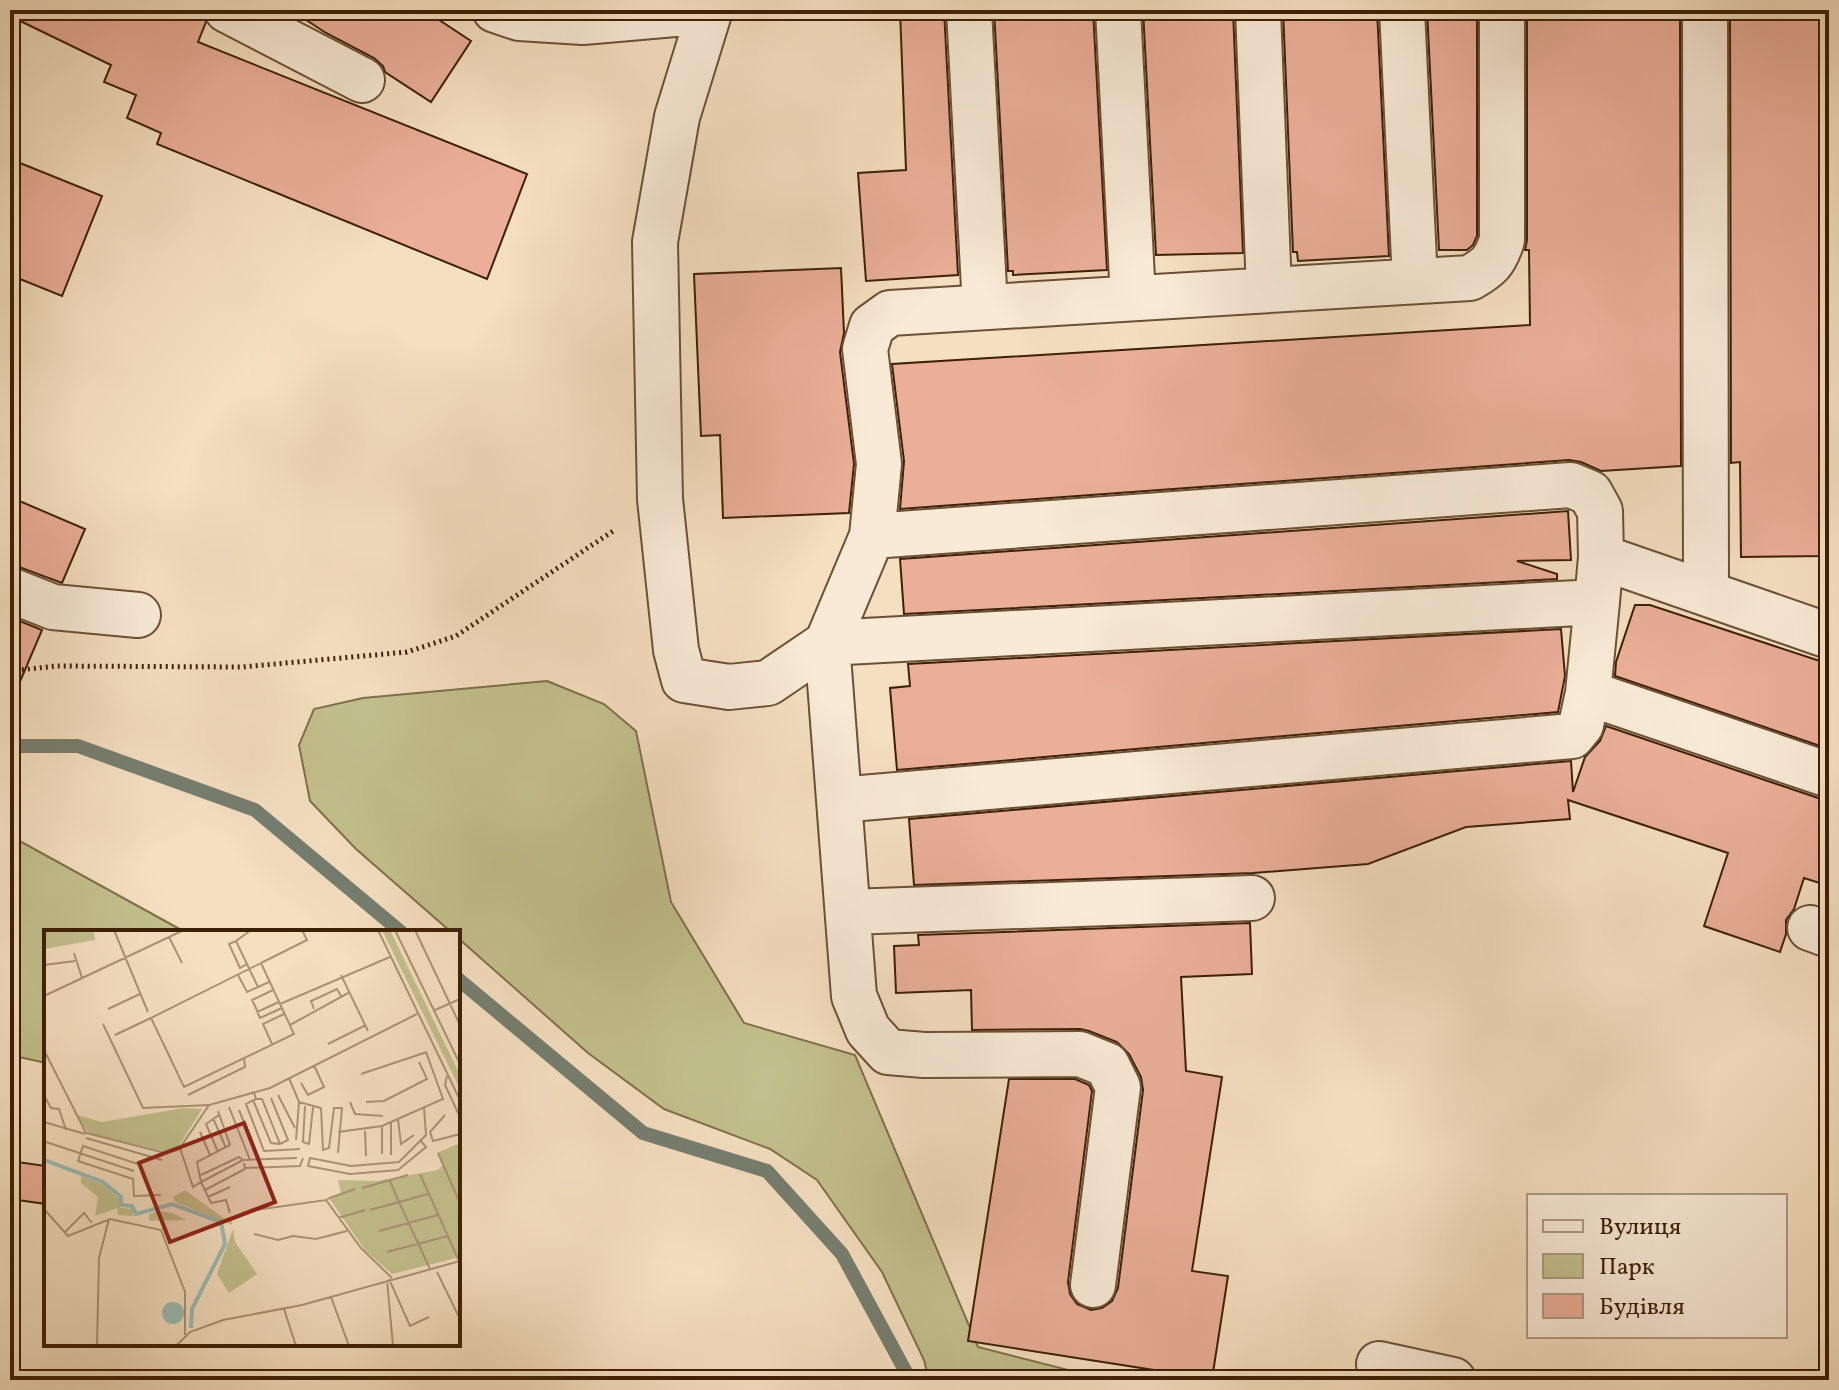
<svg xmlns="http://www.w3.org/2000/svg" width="1839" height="1390" font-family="Vollkorn,serif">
	<rect width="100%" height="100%" fill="#f5dfc1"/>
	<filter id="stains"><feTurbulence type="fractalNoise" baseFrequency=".0025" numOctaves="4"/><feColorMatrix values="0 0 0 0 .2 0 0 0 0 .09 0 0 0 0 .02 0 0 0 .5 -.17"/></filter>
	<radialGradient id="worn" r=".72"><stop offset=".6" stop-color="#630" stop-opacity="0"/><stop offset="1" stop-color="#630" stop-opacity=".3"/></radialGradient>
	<!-- green -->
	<path fill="#c3c08e" stroke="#80704a" stroke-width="2" d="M547,681L604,704L636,731L671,902L744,1023L855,1055L978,1347L1096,1377L1094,1380H929L924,1360L882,1272L817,1180L770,1149L664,1109L588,1053L458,938V932H451L356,849L310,801L299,745L314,709L363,698Z
		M10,839L18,840L185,932H46V1063L10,1055Z"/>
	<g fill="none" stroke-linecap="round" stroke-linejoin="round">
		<!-- stream -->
		<path stroke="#767e70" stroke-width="14" d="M10,746H78L255,810L401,932
			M458,979L643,1133L767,1171L842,1254L907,1374V1380"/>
	</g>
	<!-- building -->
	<path fill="#eaae99" stroke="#3e2006" stroke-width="2" d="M10,10H202L206,22L198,42L527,174L487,279L157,144L161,133L127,118L136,95L104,82L111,65L10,16Z
		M291,10H424L471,41L431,102L385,72L383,66L374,58L326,33Z
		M900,10H944L958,275L866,281L858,173L906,170Z
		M994,10H1093L1107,270L1013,275V271H1008Z
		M1143,10H1233L1243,253L1156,255Z
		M1283,10H1377L1389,256L1298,261L1297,252H1293Z
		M1427,10H1477V236L1473,245L1467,250H1439Z
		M1527,10H1680L1681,466L1601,471L1581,462L1569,460L900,509L904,461L892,364L1530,325L1529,250H1525L1527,240Z
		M1730,10H1822L1829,556L1741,557L1740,462L1731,463Z
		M20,163L102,196L62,296L10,275V189Z
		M841,268L844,333L840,352L854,464L849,513L723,518L720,435L701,436L694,274Z
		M10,497L85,529L62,583L19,567L10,566Z
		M1568,511L1571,560L1517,561L1557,574V579L904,614L900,559Z
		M1635,605H1650L1829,664V749L1615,676L1616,662Z
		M10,617L42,630L10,705Z
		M1561,629L1565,676L1558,712L897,770L890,688L910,686L908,664Z
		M1606,726L1821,799H1829V886L1804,878L1794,909L1786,920V934L1780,952L1704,926L1728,853L1568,800L1570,819L1466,827L1368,864L1253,873L914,885L909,819L1571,761L1573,792L1585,757L1600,741Z
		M1250,923L1252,974L1181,977L1186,1071L1222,1077L1192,1271L1228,1276L1212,1379L968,1341L1009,1079H1075L1089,1085L1092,1091L1068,1282L1070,1294L1077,1304L1091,1310L1102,1308L1112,1301L1118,1288L1143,1090L1141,1077L1129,1054L1117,1042L1089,1031L1080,1029L972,1030L971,990L896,993L894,946L919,945L918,935Z
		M10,1161L46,1166V1204L10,1199Z"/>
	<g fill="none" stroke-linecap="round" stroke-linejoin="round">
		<!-- minor casing -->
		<g stroke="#6c5035" stroke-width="48">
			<path id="minor" d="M227,10L362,80
				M495,10L519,18L583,22L709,11
				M710,10L677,117L655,242L660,499L676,650L684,680L729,687L768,683L827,643L872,536L879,464L865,349L872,326L890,313L1470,278C1489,267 1495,262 1502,240V10
				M969,10L985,307
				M1118,10L1133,298
				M1258,10L1269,290
				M1402,10L1415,281
				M1705,10L1706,593
				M872,536L1571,485L1590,493L1600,511L1601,557
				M10,590L53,607L138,615
				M1597,602L1588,693L1829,775
				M839,800L1572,736L1581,725L1588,693
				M848,912L1252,898
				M1810,928L1829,935
				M1093,1285L1118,1087L1107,1065L1080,1054L924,1055L888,1052L868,1030L854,996L827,643L1597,602L1601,557L1829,636
				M1379,1364L1453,1380"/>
		</g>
		<!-- path -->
		<path stroke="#3e2006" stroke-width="5" stroke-dasharray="2 4" stroke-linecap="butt" d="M10,671L57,666L242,667L407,652L456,636L616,529"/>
		<!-- minor -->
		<use href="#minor" stroke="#f8ead7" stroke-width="44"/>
	</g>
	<!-- overview -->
	<g transform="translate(44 930)">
		<rect width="416" height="416" fill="#f5dfc1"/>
		<path d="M0,0H50L51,10L0,19ZM338,0H346L416,145V159ZM139,178L158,179L135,216L124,222L45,204L33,185L58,192ZM416,213V327L348,344L321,320L285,268L297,263L294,250L333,251L394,240L399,234L393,223ZM37,246L60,255L76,270L77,278L89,279V286L74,285L73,278L51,286L54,267L37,253ZM141,260L181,289L188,288V295L131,272L129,267ZM115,281L128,283L143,290L105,291V284ZM189,299L191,312L213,344L185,363L173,344Z" fill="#c3c08e"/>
		<path d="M118 383a11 11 0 1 1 22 0a11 11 0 1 1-22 0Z" fill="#9cbcb6"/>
		<path fill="none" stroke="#9cbcb6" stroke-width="4" d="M0,230L59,252L77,267V275L88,276L92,284L128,274L177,292L181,314L148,379L147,398"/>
		<path fill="none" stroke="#ac9376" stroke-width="2" d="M70,0L104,82M207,0L192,11L214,57M334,0L416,170M351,0L416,134M371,0L416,95M125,7L138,33M192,11L185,14L196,38L203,34M30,23L38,48M217,33L250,104L140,157L107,88ZM217,33L263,10L258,0M0,35L31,31M194,45L203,62L225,52M297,45L324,101M229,60L208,70L211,76L216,88L238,78M0,66L140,0M236,74L346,27M64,79L96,64M270,79L267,71L293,59L297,66M391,80L416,69M213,82L235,72M59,94L99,178L165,175M246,95L306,62M71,105L107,88M228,114L219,94L240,84M284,114L322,95M0,120L42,203L121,223L136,219M317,144L383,122M403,146L401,155L416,187M245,148L255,172L277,178L279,220L285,218L290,178H298L294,223M257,153L264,165L280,157L270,135M210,163L212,169L202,174L220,221L256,219M0,165L7,178L15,179L22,200M144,165L201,137L200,128M234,165L251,198M227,168L244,210L236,214M212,169H218L236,214M209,170L227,213L236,214M306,172L311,184L339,186M322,172L340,171L383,149L375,132M261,176L259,212L265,214L269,177M185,177L206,230M195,180L215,229M174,181L186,215L153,232L157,252L149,257L136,218L165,175L226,158L373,84M401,185L386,202L389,211L416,204M169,188L182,218M354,189L357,214L370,205M0,192L41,204M321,201L322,226M156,202L166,225M294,202L338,196L399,169L382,122M42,208L118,230M252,210L255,172M377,211L382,217L354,240L306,244L264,236L266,228L307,236L355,232L382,205L380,178M2,212L90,241M174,222L162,194L175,185M394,223L416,273M338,224V196M347,225V192M200,233L201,238L256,236L259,228M376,244L415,331M157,245L195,227L199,230M89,248L90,266L117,265M89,249L34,231L39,216L94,234M318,258L364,245M161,260L201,239M384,264L355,272L386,339M164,267L186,257M283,269L311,259M0,279L24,306L66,289L117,300L141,362V405M326,280L355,272L346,251M204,281L282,270L317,318L348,348M186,283L182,270L167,273L157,252L199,230L253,228M294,288L321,280M335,301L394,285M20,303L40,283L48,293M210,304L234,310L249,306L272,309L303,301M343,322L404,306M393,342L416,389M345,349L366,396L385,387M343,350L349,416M287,367L305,416M240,379L252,416M53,416L55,328L65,289M132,416L146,402L179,390L258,375L416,331"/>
		<path fill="#8f2418" fill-opacity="0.15" stroke="#8f2418" stroke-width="4" d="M200,193L231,272L126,312L95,233Z"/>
		<rect width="416" height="416" fill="none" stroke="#3e2006" stroke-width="4"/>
	</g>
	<!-- margin -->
	<rect width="1839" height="1390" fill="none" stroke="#f5dfc1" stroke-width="40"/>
	<rect x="12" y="12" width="1815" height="1366" fill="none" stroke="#3e2006" stroke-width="4"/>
	<rect x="20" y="20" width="1799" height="1350" fill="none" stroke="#3e2006" stroke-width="2"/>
	<!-- legend -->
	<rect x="1527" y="1194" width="260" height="144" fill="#f8ead7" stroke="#ae9983" stroke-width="2"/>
	<rect x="1543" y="1220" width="40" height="12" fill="#f8ead7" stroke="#ae9983" stroke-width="2"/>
	<text x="1599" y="1234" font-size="24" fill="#3e2006">Вулиця</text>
	<rect x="1543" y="1254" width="40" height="24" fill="#c3c08e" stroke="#ae9983" stroke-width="2"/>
	<text x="1599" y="1274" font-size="24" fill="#3e2006">Парк</text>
	<rect x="1543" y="1294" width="40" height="24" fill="#eaae99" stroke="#ae9983" stroke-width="2"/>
	<text x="1599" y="1314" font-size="24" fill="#3e2006">Будівля</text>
	<rect width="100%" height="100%" filter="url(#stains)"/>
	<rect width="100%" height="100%" fill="url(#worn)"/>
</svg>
